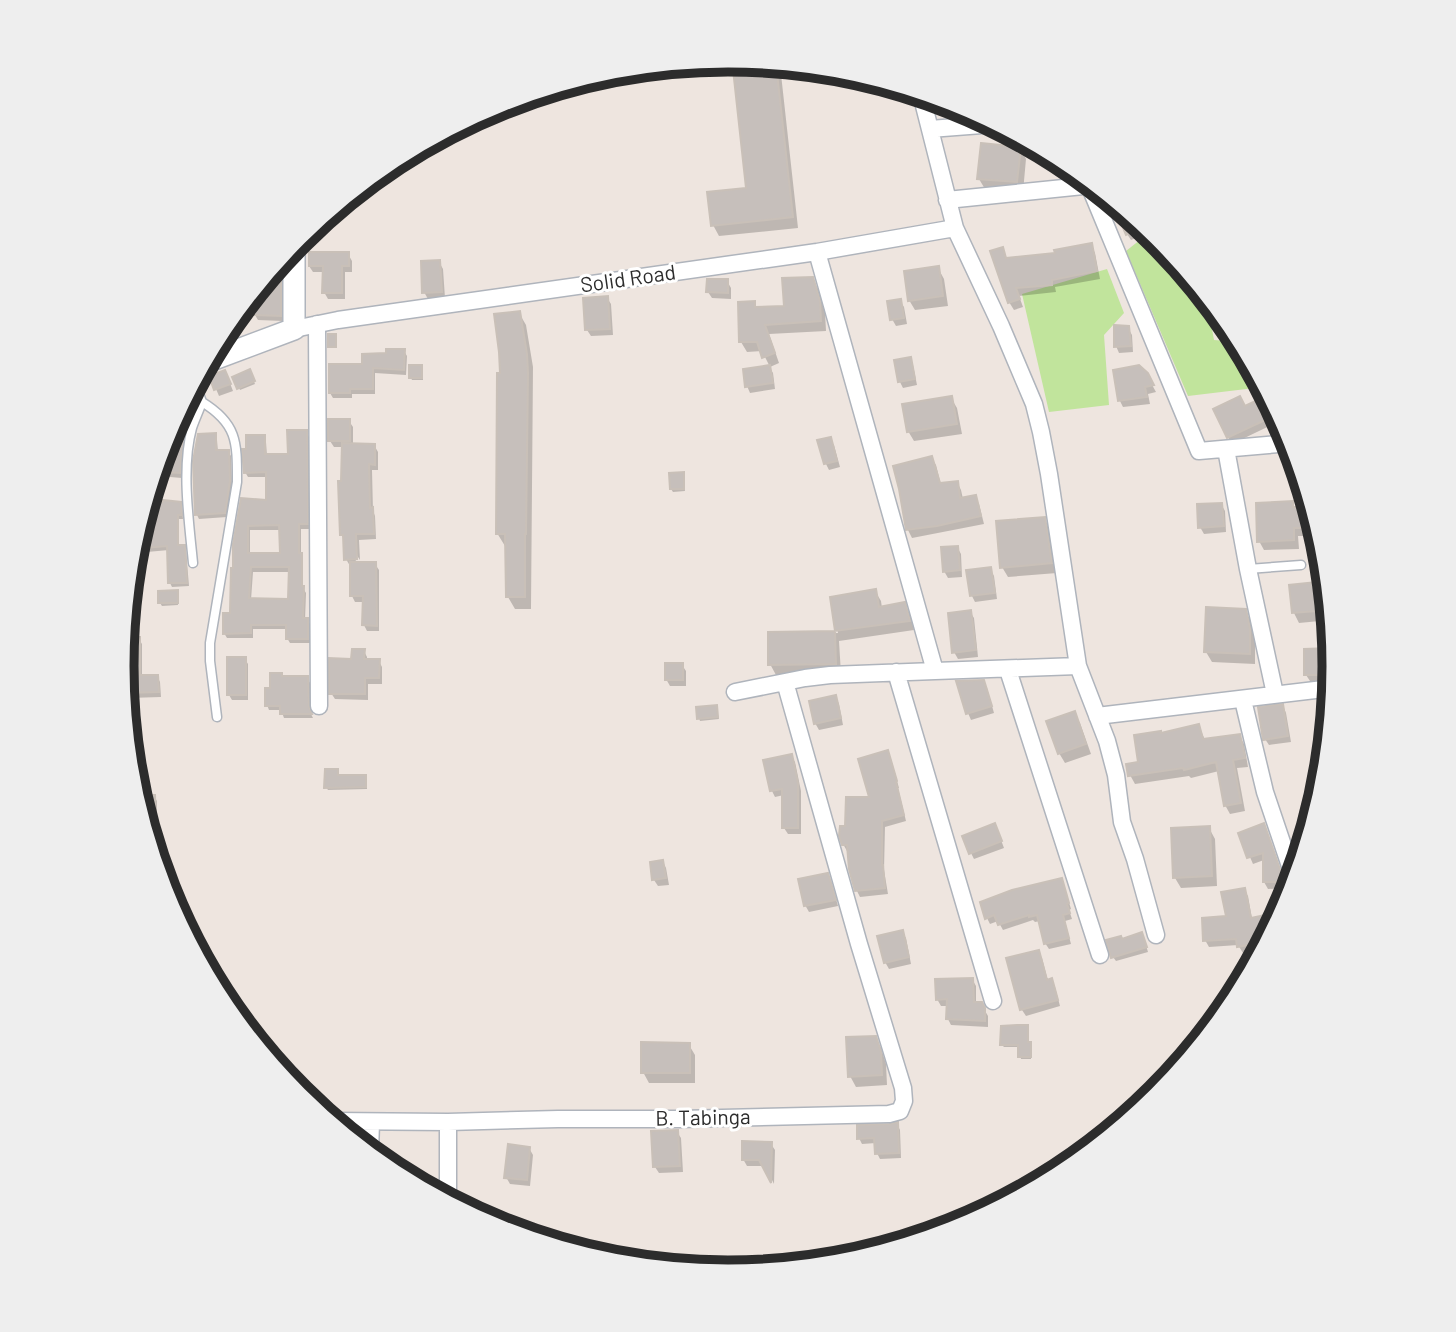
<svg xmlns="http://www.w3.org/2000/svg" width="1456" height="1332" font-family="Barlow,sans-serif">
	<rect width="100%" height="100%" fill="#eee5df"/>
	<!-- green -->
	<path fill="#c1e49c" d="M1150,232L1157,237L1206,297L1214,340L1239,342L1263,387L1188,396L1126,251Z
		M1107,269L1124,313L1104,335L1109,405L1049,412L1022,294Z"/>
	<!-- water -->
	<path fill="#73e4ee" d="M1252,966L1232,1003L1212,1027L1209,1016L1236,973Z"/>
	<!-- shadow -->
	<path fill="#0003" fill-rule="evenodd" d="M734,60L780,65L798,228L719,236L713,225L748,190Z
		M874,80L914,92L881,95L875,85Z
		M1020,148L1026,159L1023,192L985,189L979,179Z
		M1052,155L1065,162L1084,177L1068,185Z
		M1125,211L1151,232L1131,240L1127,234Z
		M1091,245L1095,253L1100,279L1055,287L1056,292L1019,296L1023,307L1014,310L1009,302L1002,249L1007,260L1057,254Z
		M309,254H348L352,261V272H345V299H328L324,292V272H313L309,266Z
		M283,257V321L258,320L255,315V294H253Z
		M439,262L443,269L445,298L428,299L424,292Z
		M938,268L944,279L948,306L915,310L909,300Z
		M812,279L818,289L825,312L826,331L769,334L779,363L770,367L762,351L747,352L741,342L754,303L757,309L786,308Z
		M727,281L731,288V299L712,298L708,292Z
		M607,298L611,304L613,335L591,336L587,330Z
		M900,301L904,307L907,324L896,326L892,319Z
		M1215,308L1233,329L1240,344L1229,346L1226,339L1222,319L1219,320L1215,314Z
		M519,313L526,325L533,367L531,609H515L508,597L507,546H505L497,533L501,374Z
		M225,327L229,341L215,345L224,329Z
		M1128,328L1132,335L1133,352L1119,353L1116,346Z
		M404,351L407,356L406,375L375,373V394H352V398H333L330,393L364,366L388,355Z
		M910,359L913,365L917,385L903,388L900,382Z
		M421,366L423,369V380H412L411,378Z
		M769,367L773,373L775,389L750,393L747,386Z
		M249,371L255,384L240,390L234,378Z
		M1115,372L1146,374L1156,392L1148,394L1150,404L1123,407L1120,401Z
		M211,377L228,378L233,391L219,396Z
		M1269,397L1284,426L1282,428L1278,422L1232,444L1228,437L1244,408Z
		M951,398L957,408L962,434L914,441L908,431Z
		M175,420H182L185,425L182,478L170,477L168,473H163L158,466L168,434Z
		M349,421L353,427V445H374L378,452V470H372L373,511L375,516L376,539L359,540L360,560L354,551L351,553L358,564H375L379,570V631H367L364,625V602H355L352,596L351,566H350L346,559L345,541L341,534L344,447H334L330,441Z
		M306,432L309,437V529H301V556L303,559V588L306,593L305,620L307,619L310,624V643H290L287,638V629H253V638H227L224,633L232,615L234,570L242,500L268,502V477H248L245,472L264,437L266,442L267,456H290ZM250,530H281L282,554H250ZM253,572H291L289,601L251,600Z
		M215,435L217,440L218,452L228,451L231,456L232,487L227,517L199,519L197,515Z
		M830,439L834,445L840,467L829,470L826,464Z
		M931,458L936,465L941,485L957,482L961,490L963,499L975,497L979,504L984,524L912,538L908,530L901,489Z
		M683,474L685,491L673,492L671,489Z
		M180,503L182,507L183,519H179V547H184L186,551L189,586L172,587L170,583L169,550L136,553L133,549L145,508Z
		M1292,503L1295,508H1311L1319,536H1298L1299,549L1264,550L1259,541Z
		M1221,504L1225,511L1226,532L1204,534L1200,527Z
		M1044,519L1050,530L1057,573L1008,577L1002,567Z
		M957,547L961,554L962,577L948,578L944,571Z
		M1324,559L1330,620L1299,623L1294,613L1321,583L1320,560Z
		M990,569L994,576L997,599L975,602L972,596Z
		M875,591L881,601L882,608L904,604L910,614L914,630L839,641L841,674L776,675L770,664V634L838,633L832,598Z
		M177,592L178,605L162,606L160,603Z
		M127,608L129,610V625L132,631V639H139L142,644V676H157L160,682L161,697L129,698V713H126L122,666Z
		M1245,611L1251,621L1255,641V664L1212,662L1206,652Z
		M970,612L974,618L978,657L958,659L954,652Z
		M1330,650L1333,656L1334,661L1333,681H1310L1306,675Z
		M364,651L367,657V660L379,661L382,667V684H368V700L335,699L331,693L353,660Z
		M245,659L248,664V700H232L229,695Z
		M682,665L686,671V686H670L666,679Z
		M283,678H307L310,683V712L313,718H284L281,710H269L267,705L272,690Z
		M983,682L987,688L994,713L971,720L968,713Z
		M836,697L839,704L843,725L819,730L815,723Z
		M1283,706L1286,713L1291,742L1269,745L1265,739Z
		M716,707L719,719L700,721L699,718Z
		M1074,713L1080,723L1091,754L1065,763L1059,753Z
		M1199,726L1205,740L1239,735L1244,744L1248,767L1237,768L1245,811L1230,814L1225,805L1219,771L1191,778L1189,776L1135,784L1130,775L1161,735Z
		M887,752L891,759L899,788H898L906,821L885,827L884,870L888,894L860,897L857,891L849,851H847L843,844L847,828L872,799Z
		M791,756L795,762L801,791V834H788L784,828V795L775,797L772,791Z
		M337,771L338,776H365L367,779V789L328,790L326,787Z
		M154,796L157,801V828H146L138,801H144Z
		M1264,825L1267,832L1287,888L1268,889L1264,882V860L1253,864L1240,834Z
		M1209,828L1215,839L1217,886L1181,888L1175,878Z
		M998,832L1004,848L974,859L971,853Z
		M663,862L666,868L669,885L658,886L654,880L652,863Z
		M827,875L831,881L838,906L809,912L805,905Z
		M1061,880L1064,886L1071,909L1069,910L1072,919L1065,921L1071,944L1049,949L1045,943L1040,921L1035,922L1033,920L1003,930L998,921L990,924L987,918Z
		M1244,890L1248,896L1252,919L1269,916L1272,923L1273,927L1261,949L1243,953L1238,945L1209,947L1205,940L1228,918Z
		M902,932L906,938L911,964L889,969L885,962Z
		M1144,939L1148,952L1116,961L1113,957L1122,941Z
		M1038,952L1042,958L1048,981L1051,980L1055,987L1060,1006L1026,1016L1022,1010L1009,959Z
		M972,979L976,986V1004H981L988,1016V1027L951,1025L948,1019V1006H941L937,999Z
		M1027,1027L1029,1030V1044L1031,1047V1059H1021L1019,1047H1004L1002,1045Z
		M875,1037L881,1048L886,1064L887,1085L856,1087L850,1076Z
		M689,1045L695,1055V1083H649L643,1072Z
		M897,1124L900,1130L901,1158L880,1159L877,1153L876,1143L862,1144L859,1138Z
		M677,1132L681,1138L683,1172L659,1173L655,1167Z
		M771,1144L775,1150L774,1184L765,1166H747L743,1159Z
		M529,1148L533,1155L530,1186L510,1184L506,1177Z"/>
	<!-- building -->
	<path fill="#c6bfbb" stroke="#c9c0b8" stroke-width="2" fill-rule="evenodd" d="M732,60L776,64L793,217L711,226L707,192L746,188Z
		M981,143L1021,147L1017,182L977,179Z
		M1049,153L1065,162L1076,171L1061,178Z
		M1111,199L1136,220L1144,227L1126,235Z
		M1092,243L1097,271L1052,280V285L1016,288L1020,299L1008,303L990,251L1003,247L1006,258L1055,253L1054,250Z
		M309,252H349V266H342V293H322L323,266H309Z
		M440,260L442,292L422,293L421,261Z
		M277,264H281V316L253,315V293Z
		M939,266L943,296L908,301L904,271Z
		M813,277L820,301L821,321L765,325L775,353L762,358L757,342H739L738,302L755,301V307L784,306L782,278Z
		M707,279H728V293L706,292Z
		M608,296L610,329L585,330L583,298Z
		M901,299L904,318L890,320L887,301Z
		M520,311L527,354L528,373L526,534H525V597H506L505,534H496L497,373H500L499,352L494,314Z
		M1114,325L1129,326L1131,346L1114,347Z
		M328,334H336V347H328Z
		M386,349H405L404,370L373,368V389H350V393H329V364H362V354L386,353Z
		M911,357L915,379L898,382L894,360Z
		M409,365H422V378H409Z
		M770,365L773,383L745,387L743,369Z
		M1139,365L1148,373L1154,385L1145,387L1147,397L1118,401L1113,370Z
		M250,369L255,381L237,389L232,377Z
		M225,370L231,384L214,390L209,376Z
		M1268,395L1278,414L1227,438L1213,409L1240,396L1245,406Z
		M952,396L957,424L907,432L902,404Z
		M183,406L184,434L180,473L165,472V468H157L168,433Z
		M328,419H350V441H328Z
		M287,430H307L308,524H299V553H302V586H304L303,618H308V639H286V625H251V633L223,634V613H230L231,568H233V544L241,498L266,500V472L244,473L242,449H246V435H265V454H288ZM279,525L280,553H248V526ZM251,567H289L288,599L249,598Z
		M216,433V450H229L230,481L225,513L195,515L193,461L198,434Z
		M831,437L837,461L824,464L817,440Z
		M342,443L375,444V465L369,464L370,508L373,507L374,534H356L357,559L344,560L343,535H340L338,481H341Z
		M932,456L940,483L958,481L960,498L976,495L981,516L937,526L906,530L899,489L893,466Z
		M684,472V489H670L669,473Z
		M163,500L181,502L182,515H178V545H185L187,583H168L167,546L133,549L139,528H148L150,501L163,502Z
		M1293,501V507H1310L1317,528H1294V540L1257,542L1256,503Z
		M1222,503L1224,526L1198,528L1197,504Z
		M1045,517L1052,563L1000,568L996,521Z
		M958,546L960,570L943,572L941,547Z
		M350,562H376L377,626L362,625L363,596H350Z
		M991,567L995,593L970,596L966,570Z
		M1326,581L1329,610L1292,613L1289,585Z
		M876,589L879,607L905,602L910,621L835,631L830,597Z
		M178,590V603H158V591Z
		M1206,607L1246,609L1250,629V654L1204,652Z
		M971,610L976,650L952,653L948,613Z
		M835,631L836,664L768,665V632Z
		M124,637H140V675H158L159,692L124,693L122,666Z
		M1331,648L1332,675H1304V649Z
		M352,649H365L364,659H380L379,678H365V694H329V658L351,659Z
		M227,657H246V695H227Z
		M665,663H683V680H665Z
		M270,673H282V676H308L309,706L312,714H280V706H265V688H270Z
		M984,680L992,706L966,714L956,681Z
		M836,695L841,718L814,724L809,701Z
		M1283,704L1288,736L1263,740L1258,707Z
		M717,705L718,717L697,719L696,707Z
		M1075,711L1086,744L1058,754L1046,721Z
		M1199,724L1203,739L1240,734L1245,758L1233,760L1241,803L1224,806L1216,762L1184,770L1183,768L1128,776L1126,764L1138,762L1134,735L1161,731V733Z
		M888,750L897,781L896,782L904,815L882,821V865H883L885,888L855,891L849,869L847,845H842L839,836L840,826H845L846,797H869L858,759Z
		M792,754L798,783V828H782V789L770,791L763,760Z
		M325,769H338V775H366V787L324,788Z
		M1324,772L1323,785L1314,812L1310,773Z
		M142,795H155L156,823L145,824L140,808H142Z
		M995,823L1002,841L969,854L962,836Z
		M1264,823L1284,881L1285,882H1263V853L1247,858L1238,833Z
		M1210,826L1212,876L1173,878L1171,828Z
		M663,860L666,878L652,880L650,862Z
		M828,873L836,900L804,906L798,879Z
		M1062,878L1069,903L1067,904L1070,913L1063,915L1069,938L1044,944L1037,915L1029,917V915L998,925L994,915L985,919L980,902L1012,890Z
		M1245,888L1251,918L1270,914L1272,928L1265,942L1237,947L1236,939L1203,941L1202,918L1226,916L1221,892Z
		M903,930L909,957L884,963L877,936Z
		M1142,932L1147,947L1111,958L1106,940L1121,936L1122,939Z
		M1039,950L1047,980L1052,978L1058,1000L1020,1010L1006,958Z
		M973,978L974,1002H982L985,1008V1021L946,1019L947,999L936,1000L935,979Z
		M1017,1025H1028V1042H1031V1057H1018V1045H1000L1001,1026Z
		M876,1036L881,1052L882,1075L848,1077L846,1037Z
		M641,1042L690,1043V1073H641Z
		M898,1122L899,1153L875,1154L874,1138L857,1139V1125L889,1124Z
		M678,1130L680,1166L653,1167L651,1131Z
		M742,1141L772,1142L771,1183L759,1160H742Z
		M508,1144L530,1147L527,1180L504,1178Z"/>
	<g fill="none" stroke-linecap="round" stroke-linejoin="round">
		<!-- service casing -->
		<g stroke="#afb4bc" stroke-width="11">
			<path id="service" d="M195,383L202,402C238,424 237,443 237,482L210,643V661L217,717
				M193,563C189,521 181,468 192,428C195,419 199,411 202,402
				M1248,569L1301,565"/>
		</g>
		<!-- minor casing -->
		<g stroke="#afb4bc" stroke-width="19">
			<path id="minor" d="M930,129L995,124
				M1089,185L1199,451L1291,443
				M947,200L1093,185
				M955,228L1001,326L1034,404L1041,432L1049,474L1078,666L1107,741L1116,775L1122,822L1135,859L1156,935
				M817,252L935,671L1078,666
				M317,324L319,706
				M294,329L338,320L817,252L955,228L921,94
				M1226,449L1248,569L1275,694
				M1008,670L1100,955
				M896,672L993,1001
				M735,692L805,678L830,675L935,671
				M1243,700L1265,792L1294,878
				M1097,716L1332,688
				M331,1121L448,1122L558,1119H680L889,1114L900,1111L904,1101L903,1088L859,944L785,682
				M370,1153L371,1122
				M448,1200V1122"/>
		</g>
		<!-- tertiary casing -->
		<g stroke="#afb4bc" stroke-width="24">
			<path id="tertiary" d="M206,362L294,329V243"/>
		</g>
		<!-- service -->
		<use href="#service" stroke="#fff" stroke-width="8"/>
		<!-- minor -->
		<use href="#minor" stroke="#fff" stroke-width="16"/>
		<!-- tertiary -->
		<use href="#tertiary" stroke="#fff" stroke-width="21"/>
	</g>
	<g text-anchor="middle" stroke-width="6" stroke-linejoin="round" paint-order="stroke">
		<!-- street labels -->
		<g font-size="21" fill="#2c2c2c" stroke="#fff">
			<text transform="translate(628 279) rotate(-8)" y="7">Solid Road</text>
			<text transform="translate(703 1118) rotate(-1)" y="7">B. Tabinga</text>
		</g>
	</g>
	<!-- crop -->
	<path d="M0 0H1456V1332H0ZM134 666a594 594 0 1 1 1188 0a594 594 0 1 1-1188 0Z" fill="#eee" fill-rule="evenodd"/>
	<path fill="none" stroke="#2c2c2c" stroke-width="9" d="M134 666a594 594 0 1 1 1188 0a594 594 0 1 1-1188 0Z"/>
</svg>
